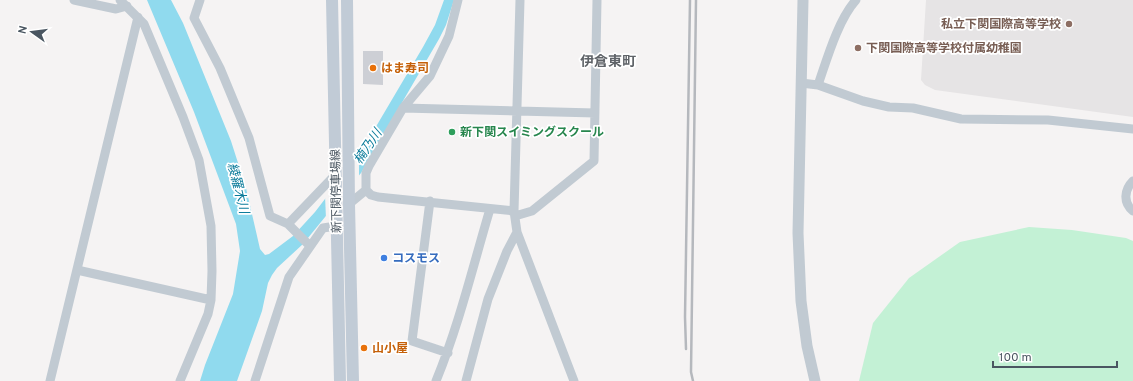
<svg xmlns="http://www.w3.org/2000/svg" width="1133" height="381" font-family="Overpass,'Noto Sans JP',sans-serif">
	<rect width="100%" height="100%" fill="#f5f3f3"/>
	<!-- education -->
	<path fill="#e6e4e5" d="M926,0H1133V117L935,90L925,85L921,80Z"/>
	<!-- green -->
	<path fill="#c3f1d5" d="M1029,227L1072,230L1126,238L1133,241V381H859L873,323L909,278L960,242Z"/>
	<!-- water -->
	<path fill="#90daee" d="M147,0H171L183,23L231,141L246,188L260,249L265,255L269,254L293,236L315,212L361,152L423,47L435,25L444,0H454L446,25L439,39L361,173L303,244L277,268L272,275L268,283L262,311L237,381H200L205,365L233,294L240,251L236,224L194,112Z"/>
	<!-- pier -->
	<path fill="#f5f3f3" d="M359,151V179L326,219L325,195Z"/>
	<!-- building -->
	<path fill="#cdcfd5" d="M363,51H383V85L363,84Z"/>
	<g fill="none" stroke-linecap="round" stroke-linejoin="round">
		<!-- minor -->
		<path stroke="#c1cad2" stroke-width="9" d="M74,0L116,9L127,6
			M120,0L144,24L183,117L199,160L211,226L212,271L211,300L208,314L180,381
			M200,0L194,18L220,68L249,138L270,216L288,224L310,246
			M458,0L449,36L430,76L403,108L369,166L366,173V190L371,195L378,197L514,211
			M520,0L514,211L517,232L574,381
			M801,83L818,85L863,101L889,107L913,108L961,119L1048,120L1133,129
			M818,85C827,59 838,20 856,0
			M403,108L595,113
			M1133,181C1124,190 1123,203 1133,211
			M430,201L412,341L448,353
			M349,204L366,190
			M515,216L532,211L594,161L597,0
			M288,224L336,174
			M77,270L211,300
			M50,381L138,17
			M255,381L289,277L323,228L336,226
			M436,381C459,325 473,266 490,209
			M466,381L488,299L507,251L517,232"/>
		<!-- tertiary -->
		<path stroke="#c1cad2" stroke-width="11" d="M803,0L798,233L801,301L807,346L815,381"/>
		<!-- secondary -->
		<path stroke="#c1cbd6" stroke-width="12" d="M332,0L340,381
			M347,0L349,204L353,381"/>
		<!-- rail -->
		<path stroke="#b5b8bd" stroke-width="2.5" d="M686,349L685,317L690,0
			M693,381L691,372L696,0"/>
	</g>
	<!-- markers -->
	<g fill="#8d6e63" stroke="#fff" stroke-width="1.5">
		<circle cx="1069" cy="24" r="4"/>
		<circle cx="858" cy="48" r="4"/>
	</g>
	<g fill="#e8710a" stroke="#fff" stroke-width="1.5">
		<circle cx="373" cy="68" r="4"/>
		<circle cx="364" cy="348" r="4"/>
	</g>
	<circle fill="#2e9e5b" stroke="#fff" stroke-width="1.5" cx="452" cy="132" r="4"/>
	<circle fill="#3f7fe0" stroke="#fff" stroke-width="1.5" cx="384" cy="258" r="4"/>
	<g text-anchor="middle" stroke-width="3.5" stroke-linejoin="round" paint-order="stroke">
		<!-- education labels -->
		<g font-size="12" font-weight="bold" fill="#785e54" stroke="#fff" text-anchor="end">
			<text x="1061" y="28">私立下関国際高等学校</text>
			<text x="866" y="52" text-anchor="start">下関国際高等学校付属幼稚園</text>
		</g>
		<!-- food labels -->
		<g font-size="12" font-weight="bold" fill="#c56008" stroke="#fff" text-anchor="start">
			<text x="381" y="72">はま寿司</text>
			<text x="372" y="352">山小屋</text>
		</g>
		<!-- leisure labels -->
		<g font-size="12" font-weight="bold" fill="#27864d" stroke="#fff" text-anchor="start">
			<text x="460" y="136">新下関スイミングスクール</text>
		</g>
		<!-- street labels -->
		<g font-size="12" fill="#4a5661" stroke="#fff">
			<text transform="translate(336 191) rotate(-91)" y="4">新下関停車場線</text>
		</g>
		<!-- shop labels -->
		<g font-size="12" font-weight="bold" fill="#366cbe" stroke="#fff" text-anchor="start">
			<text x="392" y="262">コスモス</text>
		</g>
		<!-- water labels -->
		<g font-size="13" font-style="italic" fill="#0c7c9b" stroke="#fff">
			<text transform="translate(367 146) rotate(-56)" y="5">楠乃川</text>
			<text transform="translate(239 188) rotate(76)" y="5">綾羅木川</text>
		</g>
		<!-- quarter labels -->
		<g font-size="14" font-weight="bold" fill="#5f6368" stroke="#fff">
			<text x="608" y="66">伊倉東町</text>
		</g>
	</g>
	<!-- north arrow -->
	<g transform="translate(32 32) rotate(284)" stroke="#ffffff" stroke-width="3" paint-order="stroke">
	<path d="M0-3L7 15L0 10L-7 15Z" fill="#4a5661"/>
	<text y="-6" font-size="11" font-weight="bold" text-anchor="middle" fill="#4a5661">N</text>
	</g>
	<!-- scale -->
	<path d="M993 361v6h124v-6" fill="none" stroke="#4a5661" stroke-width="2"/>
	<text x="999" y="361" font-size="12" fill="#4a5661" stroke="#ffffff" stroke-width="3" paint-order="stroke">100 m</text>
</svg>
